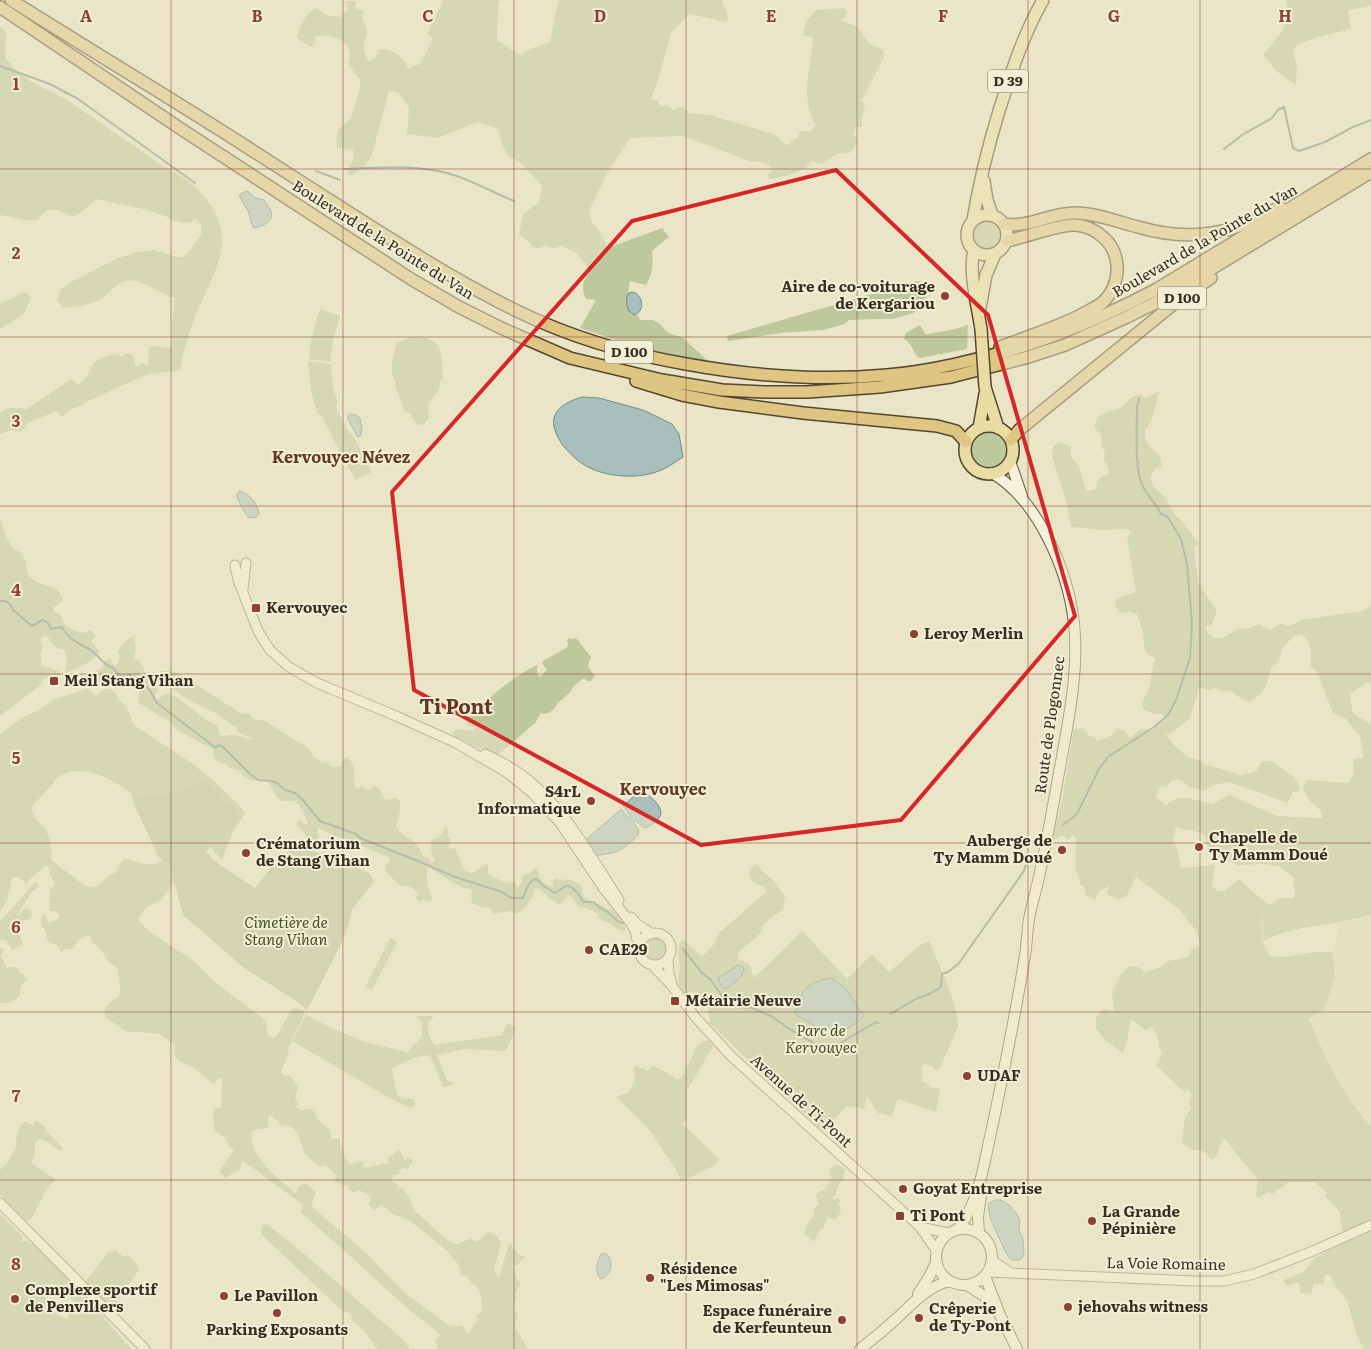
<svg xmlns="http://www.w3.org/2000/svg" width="1371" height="1349" font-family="Literata,serif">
	<rect width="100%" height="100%" fill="#ebe5c7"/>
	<!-- farmland -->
	<path fill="#e0deb5" d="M1371,915V1126L1359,1114L1347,1095L1308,1019L1324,1010L1335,977L1333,952L1340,922Z"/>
	<!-- green -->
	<path fill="#bdc89c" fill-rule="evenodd" d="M442,0H500L498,4L497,40L520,55L532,48L550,42L556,11L559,0H722L728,16L727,22L689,14L671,33L657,84L651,99L658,100L659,105L662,107L665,105H668L673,110C681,107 684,106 689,113L710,115L776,135L785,145L790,144L791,141L798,138L800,131H804L808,132L816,126C799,97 811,67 813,37L803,36L806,21L816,10L844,8L848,13L841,20L857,27L868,42L873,46L878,47L883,50L884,57L862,100L865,107L862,117V127H856L853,134L858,141L854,148L848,154C838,151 830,158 822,164L811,161L806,168L790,175L770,179L767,177L768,174L772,171L771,166L760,162L749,161L683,136L630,138L607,173L589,211L592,222L598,229L608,248L662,228L669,237L652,251C653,266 653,272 646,285L630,281C629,292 624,305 631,314L638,315L640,320H653L660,324L667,332L674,335L682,337L709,362C665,356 622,342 580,328L596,300L586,299C581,287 582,282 590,272L577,253L560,245L554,249L547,246L534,249L529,242L519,234L523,214L539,202L542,186L521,163L508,156L502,144L498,129L477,122L438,138L407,134L409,108L398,92L389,91L372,155L365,165L353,175H349L347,172L354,157L353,150L337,148L336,139L339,129L351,118L360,88V80L348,64C349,61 350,58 350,55C350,39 328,33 315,37V42L312,47L300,41L297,36C301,23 304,15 316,8L326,15L340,17L348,9L346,1H356L355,8L363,11L362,19C374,37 360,38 365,53C365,56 367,58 369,61L375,58L380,49C393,48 403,57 408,68L420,64L433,39L427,34L443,1Z
		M1286,0H1371V6L1348,10L1351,29L1314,38L1297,45L1293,51L1297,67L1296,85L1276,71L1263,54C1278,38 1292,24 1286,0Z
		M0,27L4,30L6,33L5,58C10,63 15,70 21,74C32,84 54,92 67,100C99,121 130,143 161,165C166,168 172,171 178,174C201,188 222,213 222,240C223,262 205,292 197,312C189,331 184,350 180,370L146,375L86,402C79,409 70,406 64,416H60L57,411L32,421L27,422L26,428L20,432L12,430L0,434V413C8,405 17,409 27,409L71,379L78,385C98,371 83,358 118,354L121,357L128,353L132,354L136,367L142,363L148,366L149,347L154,346L169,348L172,346V322L175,298C161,294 149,284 135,281C116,278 114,292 101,299C90,305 76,307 63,308L57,300L61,289L71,282L118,258L137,252L154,250L173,256L184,257C191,250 195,242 201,235V225L196,219L191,222L183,223L172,220L165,216L148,210L96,199L83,211L73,217C66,213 55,207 47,211C44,212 40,217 38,220H25L0,215Z
		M972 235a15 15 0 1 1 30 0a15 15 0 1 1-30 0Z
		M917,281L931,284L924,302L917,311L910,314L893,319H870L849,320L845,324L823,330L780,333L728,341L727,336Z
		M22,293H27L31,298L24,314L0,329V304Z
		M320,309L340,316L333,340L330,362L309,359C310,342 314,325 320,309Z
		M920,325L925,334H928L955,329L968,325L967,349L920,358C911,353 915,345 904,339L906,333Z
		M412,337C446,336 441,355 443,380L440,381C441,391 433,397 428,404C429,415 431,416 423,425C415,426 414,419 410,413L405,412L395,386L396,384C388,371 393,357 397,343Z
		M308,361L331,364L333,387L338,404L335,406L350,434L352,433L372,472L355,480L321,415H318L311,392Z
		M1159,392C1156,401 1153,425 1145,430V438L1150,447L1160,456L1162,467L1155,469L1150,478L1154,487L1165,497L1175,515L1182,521L1199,543L1194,548L1195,559L1199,584L1217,611L1211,626L1205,627L1208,633L1214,638H1222L1238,629L1251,628L1259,624L1270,630L1280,624L1289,626L1302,620L1339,614L1360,612L1371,606V683H1366L1350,694L1353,713L1369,723L1371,726V915C1361,917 1350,920 1340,922C1314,927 1287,928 1263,941L1262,901V941L1270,956L1285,957L1314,952H1333L1335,977L1324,1010L1308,1019C1326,1055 1343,1098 1371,1126V1349H1365L1358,1339L1347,1301L1334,1284L1330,1275H1325L1324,1285L1314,1283L1311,1294L1300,1293V1285L1297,1282L1287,1286L1284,1280L1303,1272L1314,1259L1345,1241L1341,1223L1340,1212L1325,1196L1327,1193L1315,1182H1289L1272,1194L1269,1192L1258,1198L1256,1194L1258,1180L1224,1138L1216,1156L1213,1159L1209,1158C1205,1151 1199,1149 1192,1150L1188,1147L1182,1144L1185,1117L1191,1109L1189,1103L1192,1094L1187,1089L1185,1093L1156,1065L1162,1053L1159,1047L1158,1038L1152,1028L1145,1030L1131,1019L1127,1041L1123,1053L1106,1041L1096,1029V1018L1103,1009L1114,1011L1112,992L1122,973L1129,966L1138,967L1145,972L1159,968L1168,961L1188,957L1191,950L1200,945L1197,932L1179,909L1136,877L1126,897L1118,899L1107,894L1109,886C1101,891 1100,888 1096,898L1093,899L1086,896L1084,887L1080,884L1079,876L1075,870L1076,839L1072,834L1071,838L1067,840L1064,836H1060L1052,842L1062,800L1074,729L1084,728L1088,735L1095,738L1097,741C1106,738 1112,737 1117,728L1125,731L1130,738L1141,729L1151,731L1165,720L1163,714H1154L1143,709L1142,703L1150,686L1153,665L1155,658L1147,654L1144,645L1143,632L1137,614L1130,612L1120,613C1115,607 1114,604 1117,598L1136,592L1127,537L1130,534V531L1125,529L1101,530L1071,527L1066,501L1052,456L1053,446L1060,442L1071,447V457L1079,466L1086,491L1096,489L1097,481L1103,476L1109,474L1108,466L1103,460L1105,453L1101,445L1102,437L1094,427L1098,416L1109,411L1121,408L1132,397L1140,394L1145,398ZM1301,634C1312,642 1312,654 1310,666L1317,672L1333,713L1346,719L1360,737L1364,757L1353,759L1354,773L1348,783L1306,780L1303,789L1310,801L1321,811L1322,818L1278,816L1229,795L1212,804L1188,798H1179L1172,801L1166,805L1156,797L1160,787L1167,786L1173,780H1181L1190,787L1204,791L1213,785L1229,782L1288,803L1293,792H1298L1300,787L1293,776L1271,761H1262L1256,772L1241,775L1207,765L1199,760L1187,757L1182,752L1175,746L1166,735L1174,731L1190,718L1199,687L1208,690L1216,688L1224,692L1230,690L1237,696L1249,702L1260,695L1266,686L1272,666L1278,662L1282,650L1287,643L1294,636ZM1176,827C1185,831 1194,830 1203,834L1211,853L1237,865L1263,864L1279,866L1294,878L1293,884L1295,889L1294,898H1280L1270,905C1259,897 1249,888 1239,879L1224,891H1218L1212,886L1215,865L1181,868L1177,848L1173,840Z
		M972 450a17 17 0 1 1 34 0a17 17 0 1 1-34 0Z
		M0,517L7,539L12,547L22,554L25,559L28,575C31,577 35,581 39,583C52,589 55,583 63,599L61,602L53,608L54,613H58L61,615C64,629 73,630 85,633L90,630L93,632L95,637L91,641L100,652C90,663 79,668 65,673L67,657L64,649C52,649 55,643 46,636L42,637L40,640L43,647L40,655L42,658L41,665L58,671L61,675L49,679L45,677L41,685L0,716Z
		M134,636L136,649L134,659L140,661L141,665L144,668L145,672L148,675L151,682L157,683L158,690L155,694V697L157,700L165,694C180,695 194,712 206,720C210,722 214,722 217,726C219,729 219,733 222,737C233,731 242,739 253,739L238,732L237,728L217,714L185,698L169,686L161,683L151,674L153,672L159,674L161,671H169L178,673L242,714L249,713L251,717L256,720C263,719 266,720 271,725L308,748L314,757L323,763L327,762L331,767H340L343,759L347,757C359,767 351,775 356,789L362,786L369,791L371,788L375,786L379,788L385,800L396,798L400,801C401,810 399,818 396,825C400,836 411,837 418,846C420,849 421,853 424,857H427L430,859L431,864L435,859C431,854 430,846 432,840L435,838L437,839L443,832L445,826L448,831V837L451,840L448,847L452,849L455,848L465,871L473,873L486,864L488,865V873L491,876L506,883L513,882L518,888L522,881V876L533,871L535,868L538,869C540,881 541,883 553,887V880L557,878L561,880L569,879L581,885L583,895L585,898L614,911L626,928L624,931L616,929L613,925L597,918L599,916C594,909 586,908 578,907L571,896L568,895L561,904H558C556,901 552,901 549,898C545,894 543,891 538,888L535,889C532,899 526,908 517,914L511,911L493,914L490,908L482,907L472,903L471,894L473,891L468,889L463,888L427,867V885L432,896L431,902L423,899L420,902L416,899L418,893L411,887L399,885L387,873L385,868L386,864L390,861L389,858L350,840L334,836L318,828L317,829L319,838L313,841L307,837L297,824L299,819L305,824L308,823L299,805L294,801H282L277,798L268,780L258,778L253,781C243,778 245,776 238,770L228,767L226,764L221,763L215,760L213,754L214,750L177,730L168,720L159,716L138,702L140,689L132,686L124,687L117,682L101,686L97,685L92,677L94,672L102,668L106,660L110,658L113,665H117L120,656L118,651C121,645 127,639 134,636Z
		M569,638L571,639L576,638L591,657L588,666L591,671L595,676L591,681H587L584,678L575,685L570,692L558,703L554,709L549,713L540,714L536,722L497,756L485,752L484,748H477L454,736L453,732L457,729L474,731L475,728L467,725L466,720C486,700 512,677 537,665V674L540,677L547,670L542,663L543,661L566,648L568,646L567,640Z
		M87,688L96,696L104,689H109L115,692L119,700L127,707L134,725L190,762L212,779L238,804L245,813L233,832L222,860L208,844L134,804L131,793C111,779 80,761 57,778C54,780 53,784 50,787C44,794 37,800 31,808L38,822L45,828L50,840L52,854L51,860L84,885L90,887L98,886L108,876L116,872L121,862L125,859L146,864H154L175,856L181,871L174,883L161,900L146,907L138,920L151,933L193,960L214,981L266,1021L268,1036L275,1038L293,1007L303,1010L304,1012L303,1018L289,1046L288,1055L281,1072L285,1076L290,1075L298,1087L295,1098L299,1104L296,1107L300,1110C315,1106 313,1111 320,1122C323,1125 327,1127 330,1130L331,1139H340V1146H342L345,1158L349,1164L362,1161L364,1168L389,1163L388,1157L395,1153L398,1149L401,1151L404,1160L411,1157L413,1162L409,1165L410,1167L406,1170L403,1167L397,1175H393L392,1178L393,1182L397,1184L398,1190L402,1187L409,1197L414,1210L446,1239L452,1243L459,1244L471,1238L477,1242L488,1232C495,1234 500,1237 501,1244L494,1270L499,1277L509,1244L511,1243L514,1250L517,1251L519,1255L521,1256L524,1255L525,1257L521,1260L518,1265H513L517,1280L521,1282L519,1288L516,1291V1298L513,1308L518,1315L515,1323V1327L528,1349H438L435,1341L440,1335L432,1327L415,1315L301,1212L303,1205L242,1160L240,1170L233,1173L226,1178L220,1172V1170L234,1150L229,1146L225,1138L215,1131C214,1123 212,1116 214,1108L216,1107L221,1109L222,1080L219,1077L214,1085L194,1068L179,1061L174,1055L175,1045L159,1034L142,1032H127L106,1018L104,1010L111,1001L119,997L120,988L118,969L108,961L101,950L93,943L89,935L80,939L72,949H66L61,952L58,946L48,942L45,930L41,925L42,914L45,915L49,923L60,918L56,911H49L50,890L55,883L49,874L50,870L46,865L26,883L18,877H12L10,882C13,887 11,890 7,894L9,897L0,912V734L20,719L37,711L54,699L78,692ZM269,1114L278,1121L281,1128V1126C300,1120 299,1147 307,1156C311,1160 316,1164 320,1167L326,1165L336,1175L335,1181L344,1186L348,1185L349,1189L353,1193L359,1190L367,1194L370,1197L369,1205L374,1210L381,1205L385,1207L392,1214L407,1219L432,1238L448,1252L458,1264L461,1275L467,1276L472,1284L476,1285L481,1296L482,1312L477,1315V1321L468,1334L462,1325L457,1327L455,1325L450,1326L405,1293L366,1253L311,1206L316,1192L306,1183L299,1186L296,1194C281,1180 247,1155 252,1132L255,1130L268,1128Z
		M757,864L761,870L774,881L785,896L783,909L765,923L761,933L737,954L739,960H742L750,965L754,978L802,931L847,979L872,954L889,972L920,945L929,941C938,963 959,1004 958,1027L939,1070L936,1071L932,1066L924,1064C921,1067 921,1071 923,1075L921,1080L929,1085V1087L940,1089L936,1112L898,1099L892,1116L878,1113L867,1096L864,1109L847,1106L823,1131L709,1023L710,1022C708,1007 710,1005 699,993L689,992L685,996L679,988L678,974L680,968L678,951L680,942L684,941L702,956L712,947L720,932L767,891L763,886C753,883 749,881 749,871L753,866Z
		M36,881L39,886L31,893L18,914L21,915L23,909L27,908L31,910L32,914L30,919L23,920L22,927L19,934L23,944L12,950L6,940H0V922Z
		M391,937L397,942L372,990L365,987Z
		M644 949a11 11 0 1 1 22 0a11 11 0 1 1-22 0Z
		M0,948L4,949L1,956L7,968L11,967H17L20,973L24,975L27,979L20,987V995C16,999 12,1003 6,1003C4,1003 2,1002 0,1003Z
		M306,1015L333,1029L365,1042L407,1052L422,1037V1022L416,1016H434L428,1023V1032L434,1045L502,1035L507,1023L516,1028L506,1051L465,1049L437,1055L447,1080L455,1084L443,1087L430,1055L414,1058L392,1068L397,1095L403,1099H414L415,1104L413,1108L407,1107L391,1099L292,1041Z
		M707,1040L710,1041L713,1047L687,1090V1120L682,1123L719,1159L715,1165L681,1182L677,1171L656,1140L649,1129L620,1101L617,1096L628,1093L634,1082L635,1073L633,1071L635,1065L642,1069L644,1068L648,1071L652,1065L668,1073L676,1079H680L686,1069L697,1046L703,1041Z
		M37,1121L46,1128L45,1130L63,1148L60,1151L46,1141L39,1139L35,1143V1154L32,1160V1164L54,1178L55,1182L50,1184L47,1189L31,1220L25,1221L17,1215L0,1194V1170L7,1163L16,1148C15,1143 18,1123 26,1122C27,1122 33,1125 34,1126V1122Z
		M836,1164L845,1169L844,1174V1178C837,1185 838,1191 833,1198L834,1200L838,1198L840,1200V1202L838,1204L840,1206L841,1212L836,1219H831L828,1216L827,1218L826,1223L824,1224V1228L820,1230L814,1242L804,1233C806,1226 809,1221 814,1215V1208L819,1204L816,1197C817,1194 818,1191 821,1190L824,1191L832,1177L830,1175L829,1170L831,1167Z
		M0,1213L23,1237L21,1242L27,1241L31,1244L34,1242L79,1286L86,1281L109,1251L112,1253L115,1250L124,1257L129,1255L138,1266L139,1270L116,1303L111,1306C102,1303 98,1299 94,1289H91L100,1305L98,1311L131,1349H0ZM51,1283L82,1308L77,1313L69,1314L68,1316V1320L43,1306L45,1305L46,1295L43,1288L46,1284L49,1285Z
		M267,1224L302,1252L392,1330L404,1341L410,1349H377L362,1328L352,1321L351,1314L341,1310L261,1234V1230L263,1225Z"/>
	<!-- cemetery -->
	<path fill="#b5be9a" d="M204,780L242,817L206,851L214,861L255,888L279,857L288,852L299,845L307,849L342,861L369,873L374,882L352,909L347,929L341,944L307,1010L298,1002L244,968L183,915L170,866L159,858L133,802L140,796H158L177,792Z"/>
	<!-- water -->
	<path fill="#a8bfbb" stroke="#6f8d89" d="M246,191L249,192L255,198L264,200L271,211L272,217C267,224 262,227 253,228L248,211L239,195Z
		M632,292C643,294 646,311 634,315L628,310C627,304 625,298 629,293Z
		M582,397L599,398L643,410L672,424L679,434L683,457C674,463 666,469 656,472C636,479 607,477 588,467C578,462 569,453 562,444C545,419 555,405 582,397Z
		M350,414L356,415L360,418L362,430L360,437L357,436L348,419V416Z
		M240,491C251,495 257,503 259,514L255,518L248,517L242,508L236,495Z
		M642,789C650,797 669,810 657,820C653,824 649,827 644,828L635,820L633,822L639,830L638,835C632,841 624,849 615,852C609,854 602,854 596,856L587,842L588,838L620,810L621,809L629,818L631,816L623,806Z
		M738,965L743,967L744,970C741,978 732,987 723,989L719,982L718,978Z
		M832,978L847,990L864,1016C859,1023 838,1034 830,1035L795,1014C804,988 803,983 832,978Z
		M995,1200H1001L1009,1205L1016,1213L1020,1220L1019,1229L1023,1239L1024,1255L1020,1260H1011C1005,1253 1003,1246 999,1238C994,1226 987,1217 989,1203Z
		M605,1253C615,1260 612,1275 601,1279C594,1274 597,1261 601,1254Z"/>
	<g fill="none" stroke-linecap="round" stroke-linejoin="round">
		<!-- stream -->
		<path stroke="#6f8d89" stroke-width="2" d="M0,66L50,84L78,99L195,183
			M1224,149L1242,135L1272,118L1278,110L1284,107L1293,148L1299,151L1325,142L1353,127L1371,120
			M345,169C381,167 421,164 457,176C476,183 495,193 514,201
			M316,171L340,180
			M0,601H5L10,604L13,610L32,626L43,620L48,623L51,629L61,627C66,632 69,638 75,641C80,645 87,647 92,651C100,657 104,666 113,668C118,674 122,679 130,675L149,689L157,703L216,748L218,745L223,747L249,773L255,778L259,780L272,781L277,783L285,790L295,793L302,799L320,821L356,834L360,838L418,861L455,877L502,892L511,898H523C527,890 527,882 536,879L545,887L555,893C560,891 563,886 567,886C574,886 580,896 583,902H594C598,908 603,909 609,913C615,917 615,922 623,923
			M1063,825L1077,814L1099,769L1108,757L1154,727L1168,715L1176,700L1190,658L1192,623L1187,564L1181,539L1167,516L1161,514C1156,504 1148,496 1143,487C1134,470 1137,428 1137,407L1139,399
			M683,949L702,973L711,980L724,999L734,1007L752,1008L771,1016L791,1030L824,1049L827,1050L832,1048L876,1022L878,1023
			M890,1014L916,999L929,994L941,987L942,974L948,972L959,963L1024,871L1025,866L1030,863"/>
		<!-- tertiary casing -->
		<g stroke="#85785e" stroke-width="11">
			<path id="tertiary" d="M235,565L238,580L258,631L270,650L289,667L317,683L396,716L456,743L506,772L531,792L560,823L604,889L630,922L635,931L639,949
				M243,589L246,563
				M485,754C498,760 511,767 522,775C565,807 591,857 619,900
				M631,917L636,923L652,934
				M639 949a16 16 0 1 1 32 0a16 16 0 1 1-32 0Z
				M668,958L669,973L672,985
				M652,965L672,986L696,1018L732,1057L920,1227L936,1250
				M0,1203L145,1349
				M920,1227L948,1233
				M992,1260L1008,1271
				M988,1272L1195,1281H1224L1254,1274L1313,1251L1371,1225"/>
		</g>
		<!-- secondary casing -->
		<g stroke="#675941" stroke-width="12">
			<path id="secondary" d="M1010,461L1022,496
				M936 1257a28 28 0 1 1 56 0a28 28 0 1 1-56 0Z
				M958,1229C980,1201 984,1162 992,1128C1004,1071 1016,1012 1025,955C1027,943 1027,931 1029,919C1032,903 1037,888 1040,872C1048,836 1054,799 1061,762C1069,716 1079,671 1074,623C1068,571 1039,501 992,473
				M979,1233L978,1217L982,1187
				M985,1276L1000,1315L1017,1349
				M967,1285L984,1296L993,1306
				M918,1294L929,1277L936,1263
				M860,1349C872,1340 884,1330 896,1319C912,1304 927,1287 949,1281"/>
		</g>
		<!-- primary casing -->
		<g stroke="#534632" stroke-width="14">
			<path id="primary" d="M984,181L987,200L992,215
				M967 235a20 20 0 1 1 40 0a20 20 0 1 1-40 0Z
				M973,220C979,183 988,147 999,111C1011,73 1023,35 1043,0
				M974,251C968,270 978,309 981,329
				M980,308L986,275L995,254
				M985,387L998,428
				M965 450a24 24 0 1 1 48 0a24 24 0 1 1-48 0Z
				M979,428L985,394"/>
		</g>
		<!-- trunk casing -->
		<g stroke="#534632" stroke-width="14">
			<path id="trunk" d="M11,0C90,50 169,97 247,147C295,178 343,209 391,239C432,265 474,290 517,311C570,337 628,354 686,364C752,376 820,381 887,375C910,373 933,369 956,364C1029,348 1091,324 1157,289L1371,159
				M0,7L181,129L411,279L459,307L501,328L570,358L662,380L722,390L764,392H808L880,387L951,377L1025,358L1065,345L1127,317L1155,303L1371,172
				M1004,224C1030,228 1049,213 1075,213C1096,213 1118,222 1138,227C1172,237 1208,238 1242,225C1255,220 1268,213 1280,207
				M1000,347C1026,337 1053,329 1079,316C1086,312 1095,308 1102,303C1113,293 1118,279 1117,265C1116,255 1112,245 1104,238C1081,217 1063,226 1036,233C1026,236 1016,239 1007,241
				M636,381L682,395L719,402L803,413L937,426L956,431L966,442
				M1011,440L1019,430L1160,315L1181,298L1211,278"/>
		</g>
		<!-- tertiary -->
		<use href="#tertiary" stroke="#f6f1da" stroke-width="9"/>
		<!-- secondary -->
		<use href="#secondary" stroke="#f6f1da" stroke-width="10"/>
		<!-- primary -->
		<use href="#primary" stroke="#eadda3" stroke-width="11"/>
		<!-- trunk -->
		<use href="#trunk" stroke="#dec682" stroke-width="11"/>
		<!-- primary-bridge casing -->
		<g stroke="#534632" stroke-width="14" stroke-linecap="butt">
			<path id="primary-bridge" d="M981,329L985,387"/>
		</g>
		<!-- primary-bridge -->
		<use href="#primary-bridge" stroke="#eadda3" stroke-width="11"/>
	</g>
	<!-- marked area -->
	<path d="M0 0H1371V1349H0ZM836,170L988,315L1075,616L901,820L701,845L414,690L392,492L632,221Z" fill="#ebe5c7" fill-opacity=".55" fill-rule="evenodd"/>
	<path fill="none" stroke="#d62828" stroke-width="4" stroke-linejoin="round" d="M836,170L988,315L1075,616L901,820L701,845L414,690L392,492L632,221Z"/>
	<!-- grid -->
	<path fill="none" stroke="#8f3f33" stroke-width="1" stroke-opacity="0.55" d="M171,0V1349M343,0V1349M514,0V1349M686,0V1349M857,0V1349M1028,0V1349M1200,0V1349M0,169H1371M0,337H1371M0,506H1371M0,674H1371M0,843H1371M0,1012H1371M0,1180H1371"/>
	<!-- markers -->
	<g fill="#8f3f33" stroke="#f3eed6" stroke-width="2">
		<circle cx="945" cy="296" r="5"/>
		<rect x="251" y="603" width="10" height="10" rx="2.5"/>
		<circle cx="914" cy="634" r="5"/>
		<rect x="49" y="676" width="10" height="10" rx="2.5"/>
		<circle cx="591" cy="801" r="5"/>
		<circle cx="1199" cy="847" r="5"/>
		<circle cx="1062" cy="850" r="5"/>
		<circle cx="246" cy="853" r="5"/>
		<circle cx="589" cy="950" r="5"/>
		<rect x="670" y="996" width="10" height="10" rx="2.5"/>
		<circle cx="967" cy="1076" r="5"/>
		<circle cx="903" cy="1189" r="5"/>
		<rect x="895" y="1211" width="10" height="10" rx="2.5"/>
		<circle cx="1092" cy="1221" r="5"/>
		<circle cx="650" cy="1278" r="5"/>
		<circle cx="224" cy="1296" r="5"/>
		<circle cx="15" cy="1299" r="5"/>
		<circle cx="1068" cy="1307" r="5"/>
		<circle cx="277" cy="1313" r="5"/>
		<circle cx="919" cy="1318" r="5"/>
		<circle cx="842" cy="1320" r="5"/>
	</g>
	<g text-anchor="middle" stroke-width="4" stroke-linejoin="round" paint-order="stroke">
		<!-- shield labels -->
		<g fill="#f3eed6" stroke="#6f6857" stroke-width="1">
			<rect x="988" y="69.5" width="40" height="23" rx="4"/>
			<rect x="1158" y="286.5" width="48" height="23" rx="4"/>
			<rect x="605" y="340.5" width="48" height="23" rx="4"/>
		</g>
		<g font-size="14" font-weight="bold" fill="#372e20">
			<text x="1008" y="86">D 39</text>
			<text x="1182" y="303">D 100</text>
			<text x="629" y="357">D 100</text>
		</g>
		<!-- street labels -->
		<g font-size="15" fill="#372e20" stroke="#f3eed6">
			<text transform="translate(383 240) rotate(32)" y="5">Boulevard de la Pointe du Van</text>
			<text transform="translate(1205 241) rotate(-30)" y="5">Boulevard de la Pointe du Van</text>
			<text transform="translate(1050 725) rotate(-82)" y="5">Route de Plogonnec</text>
			<text transform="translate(801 1101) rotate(42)" y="5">Avenue de Ti-Pont</text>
			<text transform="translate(1166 1264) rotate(1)" y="5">La Voie Romaine</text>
		</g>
		<!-- poi labels -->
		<g font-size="15" font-weight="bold" fill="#372e20" stroke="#f3eed6" text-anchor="start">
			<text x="935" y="292" text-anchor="end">Aire de co-voiturage<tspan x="935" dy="17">de Kergariou</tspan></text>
			<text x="266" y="613">Kervouyec</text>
			<text x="924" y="639">Leroy Merlin</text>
			<text x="64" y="686">Meil Stang Vihan</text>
			<text x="581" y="797" text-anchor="end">S4rL<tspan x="581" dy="17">Informatique</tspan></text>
			<text x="1209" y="843">Chapelle de<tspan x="1209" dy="17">Ty Mamm Doué</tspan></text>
			<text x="1052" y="846" text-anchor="end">Auberge de<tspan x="1052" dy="17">Ty Mamm Doué</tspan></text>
			<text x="256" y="849">Crématorium<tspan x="256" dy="17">de Stang Vihan</tspan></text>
			<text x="599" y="955">CAE29</text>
			<text x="685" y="1006">Métairie Neuve</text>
			<text x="977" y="1081">UDAF</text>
			<text x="913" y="1194">Goyat Entreprise</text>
			<text x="1102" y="1217">La Grande<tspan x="1102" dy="17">Pépinière</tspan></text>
			<text x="910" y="1221">Ti Pont</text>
			<text x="660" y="1274">Résidence<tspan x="660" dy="17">"Les Mimosas"</tspan></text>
			<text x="25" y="1295">Complexe sportif<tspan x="25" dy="17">de Penvillers</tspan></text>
			<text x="234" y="1301">Le Pavillon</text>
			<text x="1078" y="1312">jehovahs witness</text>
			<text x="929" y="1314">Crêperie<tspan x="929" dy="17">de Ty-Pont</tspan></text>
			<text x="832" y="1316" text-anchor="end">Espace funéraire<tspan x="832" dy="17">de Kerfeunteun</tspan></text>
			<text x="277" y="1335" text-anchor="middle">Parking Exposants</text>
		</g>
		<!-- park labels -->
		<g font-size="15" font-style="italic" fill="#425129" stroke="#f3eed6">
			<text x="286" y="928">Cimetière de<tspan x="286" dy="17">Stang Vihan</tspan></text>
			<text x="821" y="1036">Parc de<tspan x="821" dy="17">Kervouyec</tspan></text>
		</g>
		<!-- neighbourhood labels -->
		<g font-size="16" font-weight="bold" fill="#603823" stroke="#f3eed6">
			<text x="341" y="463">Kervouyec Névez</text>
			<text x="663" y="795">Kervouyec</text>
		</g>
		<!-- district labels -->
		<g font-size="20" font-weight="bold" fill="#603823" stroke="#f3eed6">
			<text x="456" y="714">Ti Pont</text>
		</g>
	</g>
	<g font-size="16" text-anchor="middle" font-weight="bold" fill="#8f3f33" stroke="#f3eed6" stroke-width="4" stroke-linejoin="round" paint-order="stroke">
		<text x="86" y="22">A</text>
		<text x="257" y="22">B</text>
		<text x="428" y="22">C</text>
		<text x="600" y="22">D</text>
		<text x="771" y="22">E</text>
		<text x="943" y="22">F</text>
		<text x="1114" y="22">G</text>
		<text x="1285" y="22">H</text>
		<text x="16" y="90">1</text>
		<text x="16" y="259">2</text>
		<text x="16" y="427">3</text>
		<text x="16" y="596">4</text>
		<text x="16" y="764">5</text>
		<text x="16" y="933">6</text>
		<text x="16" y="1102">7</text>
		<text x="16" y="1270">8</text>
	</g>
</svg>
